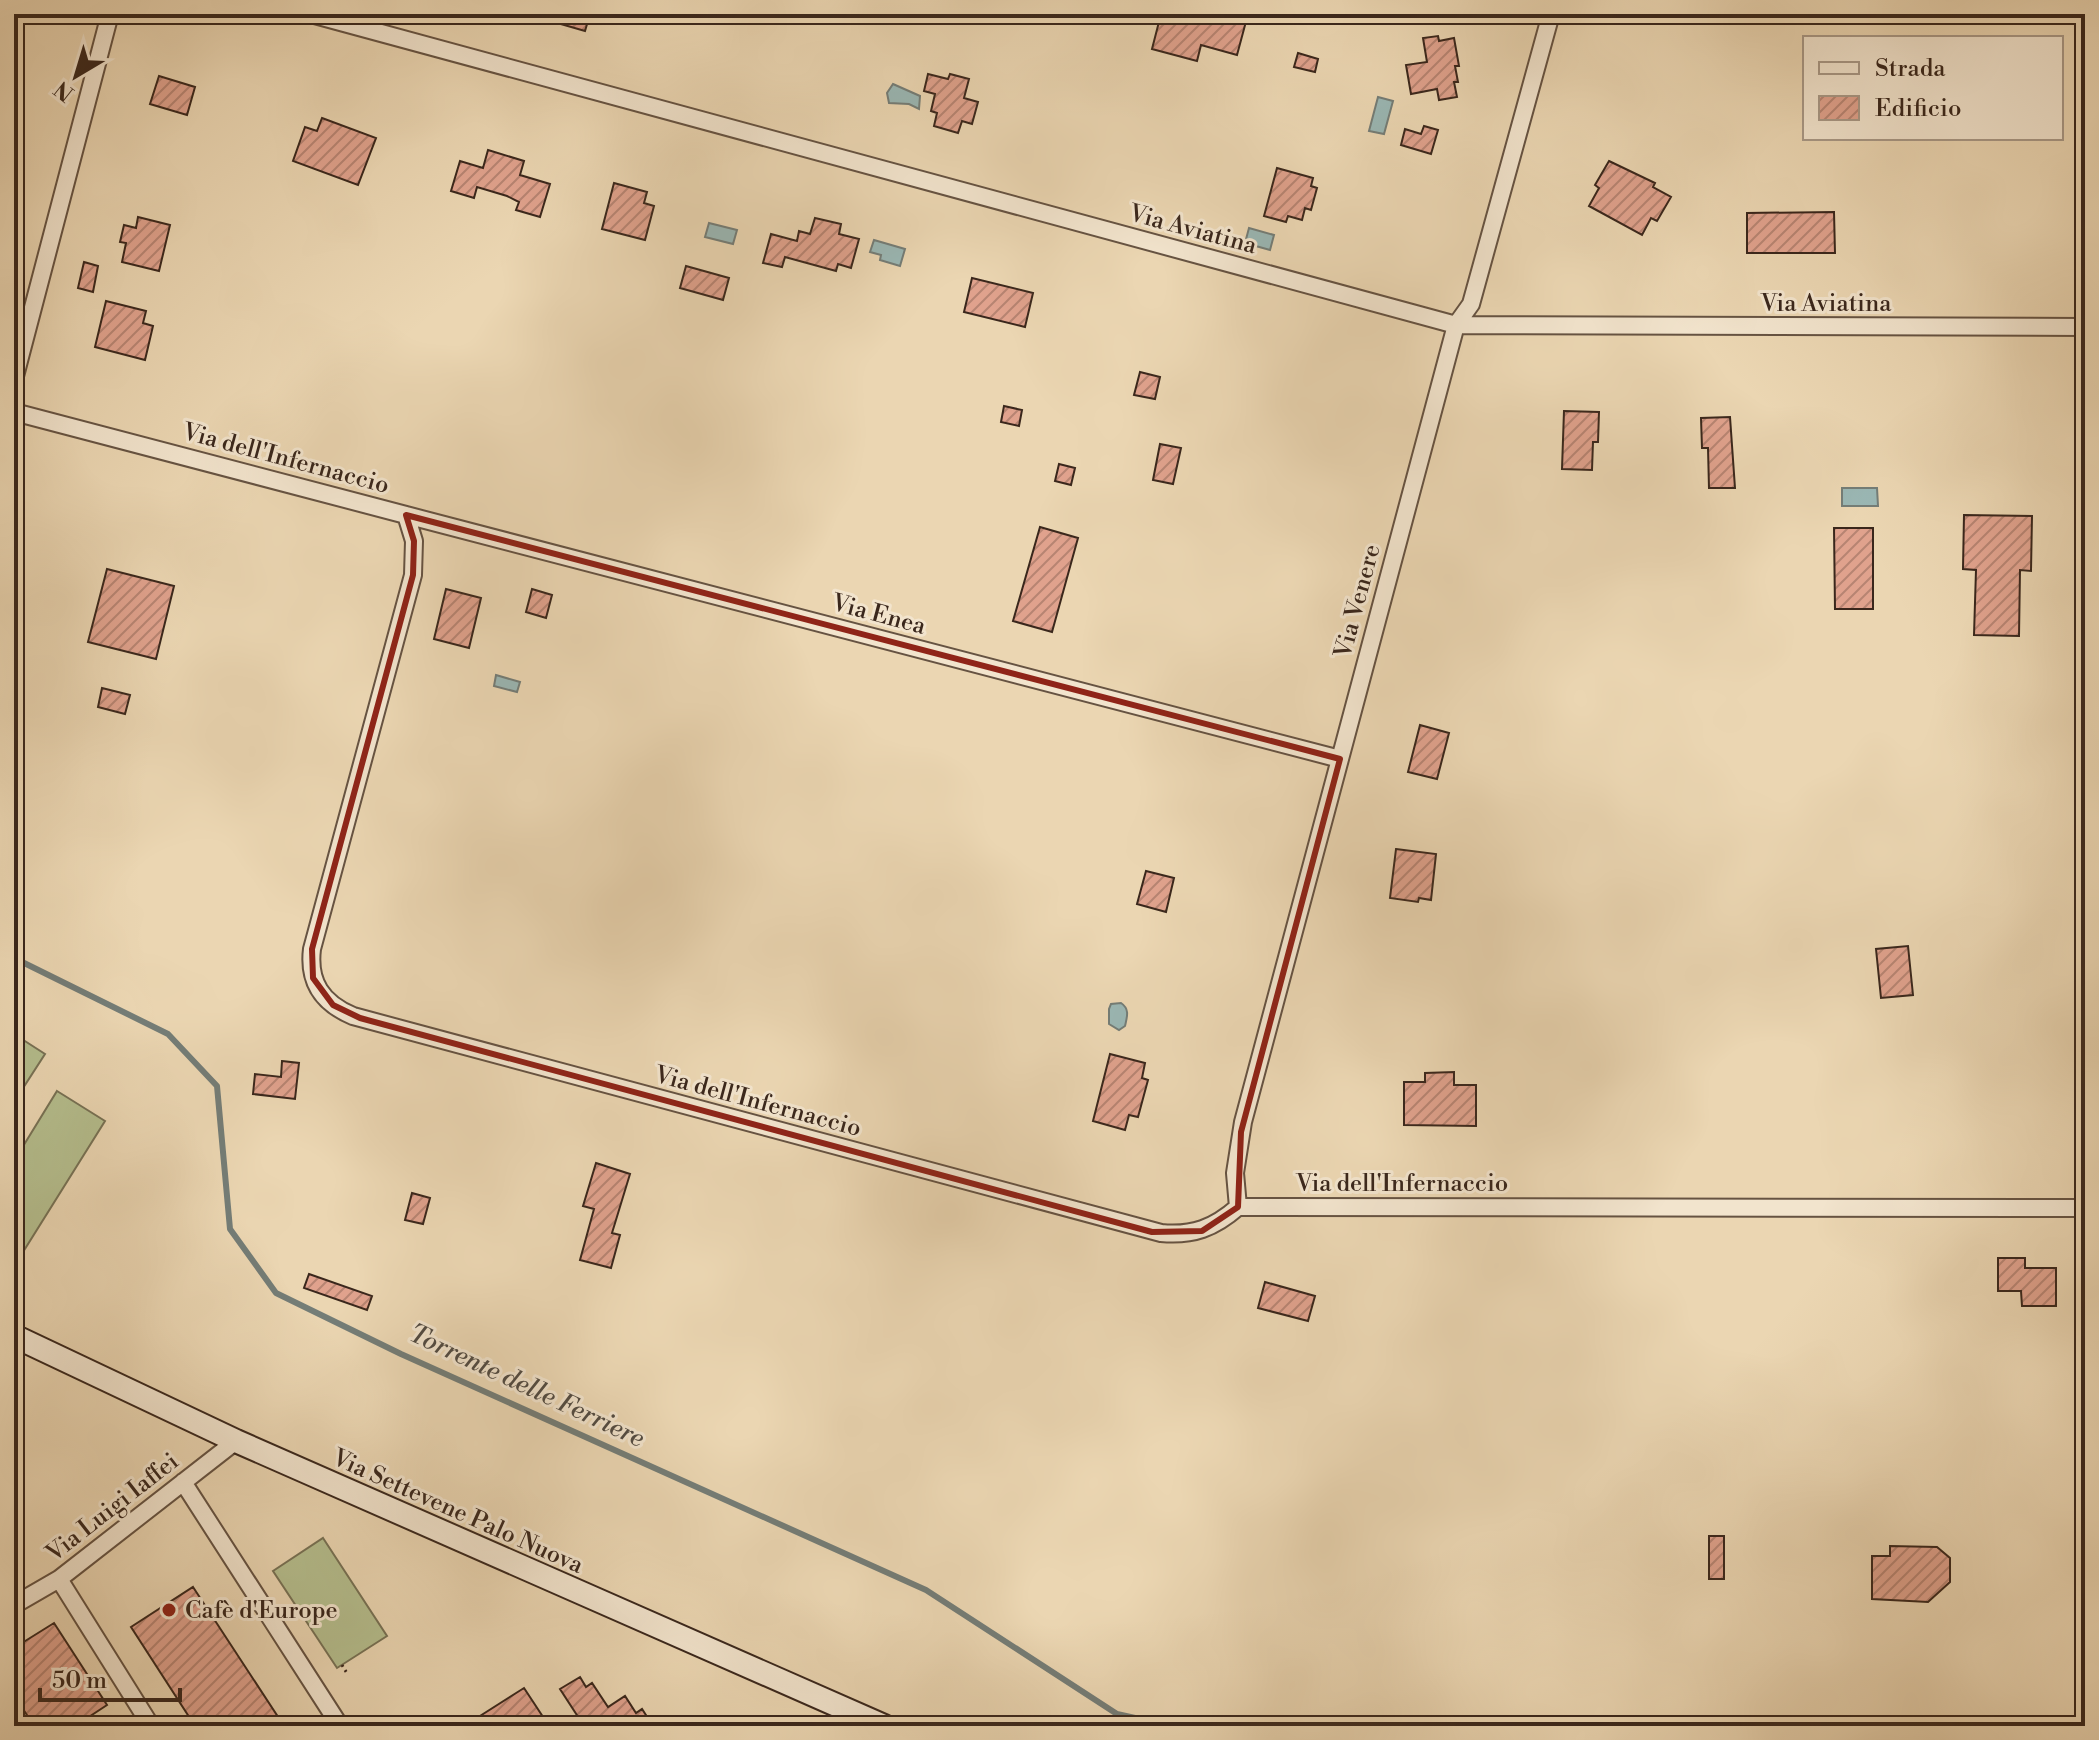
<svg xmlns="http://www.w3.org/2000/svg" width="2099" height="1740" font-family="'Libre Bodoni',serif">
	<defs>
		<pattern id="building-hatch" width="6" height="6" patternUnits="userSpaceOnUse" patternTransform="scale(2)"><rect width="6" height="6" fill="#e0a28d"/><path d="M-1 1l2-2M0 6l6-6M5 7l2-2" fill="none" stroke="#b78472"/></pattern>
	</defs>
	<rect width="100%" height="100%" fill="#ebd6b2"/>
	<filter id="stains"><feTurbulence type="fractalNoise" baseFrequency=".0025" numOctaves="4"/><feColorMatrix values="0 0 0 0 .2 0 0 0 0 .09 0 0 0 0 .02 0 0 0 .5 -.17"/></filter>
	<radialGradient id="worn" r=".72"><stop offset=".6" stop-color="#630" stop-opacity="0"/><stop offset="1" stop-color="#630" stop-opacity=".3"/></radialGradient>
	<!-- garden -->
	<path fill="#b5be8e" stroke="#787255" stroke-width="2" d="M14,1034L45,1054L14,1102Z
		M57,1091L105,1121L18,1260L14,1257V1161Z
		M323,1538L387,1636L337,1668L273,1571Z"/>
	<!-- water -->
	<path fill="#9ab7b4" stroke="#747d77" stroke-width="2" d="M893,84L920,96L919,109L909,104L889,103L887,93Z
		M1378,97L1393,101L1384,134L1369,131Z
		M709,223L737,230L733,244L705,237Z
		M1249,228L1274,235L1270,250L1245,243Z
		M874,240L905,249L900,266L880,260L881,255L870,252Z
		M1842,488H1877L1878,506H1842Z
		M496,675L520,682L517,692L494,686Z
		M1121,1003C1130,1009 1127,1017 1125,1026L1119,1030L1109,1024V1009L1111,1004Z"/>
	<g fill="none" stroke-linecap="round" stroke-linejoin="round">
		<!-- stream -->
		<path stroke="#747d77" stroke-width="6" d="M14,958L168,1034L217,1086L230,1229L276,1293L401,1354L926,1590L1117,1714L1171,1726"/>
	</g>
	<!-- building -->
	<path fill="url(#building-hatch)" stroke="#3a271c" stroke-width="2" d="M541,14H590L585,31L540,18Z
		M1161,14H1248L1237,55L1201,45L1197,61L1152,49Z
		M1438,36L1439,41L1454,38L1459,66H1455L1458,82H1454L1457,97L1439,100L1437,89L1411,94L1406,65L1427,62L1423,38Z
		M1298,53L1318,59L1315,72L1294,67Z
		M928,74L948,79L950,74L969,79L964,98L978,102L972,124L962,121L958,133L934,126L937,113L931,111L935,94L924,91Z
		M159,76L195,87L187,115L150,104Z
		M322,118L376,138L358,185L293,161L305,127L317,131Z
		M1424,126L1438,130L1431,154L1401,145L1405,129L1421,134Z
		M488,150L524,161L520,175L550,184L540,217L516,210L519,202L507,196L477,187L474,198L451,191L460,161L483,168Z
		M1609,161L1655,183L1653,187L1671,197L1657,221L1651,218L1642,235L1589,206L1599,188L1595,185Z
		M1277,168L1313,178L1311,186L1317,188L1311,210L1305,208L1302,220L1288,216L1286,222L1264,216Z
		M614,183L647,192L644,203L654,206L645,240L602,229Z
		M1834,212L1835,253H1747V213Z
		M138,217L170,225L159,271L122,262L126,243L120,242L124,225L136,228Z
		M815,218L841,224L839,234L859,239L851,268L838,264L836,271L785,257L782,267L763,263L771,234L797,241L799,231L810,234Z
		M84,262L98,266L93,292L78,288Z
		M686,266L729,278L723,300L680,288Z
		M972,278L1033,293L1025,327L964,312Z
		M106,301L146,311L143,323L153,326L145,360L95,347Z
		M1140,372L1160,377L1155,399L1134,395Z
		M1004,406L1022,410L1019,426L1001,422Z
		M1564,411L1599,412L1598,442H1593L1592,470L1562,469Z
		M1730,417L1735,488H1709L1708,448H1702L1701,418Z
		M1160,444L1181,448L1173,484L1153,480Z
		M1059,464L1075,468L1071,485L1055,481Z
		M1964,515L2032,516L2031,571L2020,570L2019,636L1974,635L1976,570L1963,569Z
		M1040,527L1078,538L1052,632L1013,621Z
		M1834,528H1873V609H1835Z
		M107,569L174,586L156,659L88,642Z
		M446,589L481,598L469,648L434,639Z
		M532,589L552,595L546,618L526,612Z
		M102,688L130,695L125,714L98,707Z
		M1420,725L1449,733L1437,779L1408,772Z
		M1396,849L1436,854L1431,900L1419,898L1418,902L1390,898Z
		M1146,871L1174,878L1166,912L1137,904Z
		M1908,946L1913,995L1881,998L1876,949Z
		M1110,1054L1145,1063L1142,1078L1148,1080L1138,1117L1129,1115L1125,1130L1093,1121Z
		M282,1061L299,1063L295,1099L253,1094L255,1074L281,1077Z
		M1454,1072V1085H1476V1126L1404,1125V1082H1425V1073Z
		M596,1163L630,1174L612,1233L620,1235L611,1268L580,1260L594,1209L583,1206Z
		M412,1193L430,1198L423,1224L405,1220Z
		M1998,1258H2025V1268H2056V1306H2022L2021,1291H1998Z
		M309,1274L372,1296L367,1310L304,1288Z
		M1265,1282L1315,1296L1308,1321L1258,1308Z
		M1709,1536H1724V1579H1709Z
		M1890,1546L1937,1547L1950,1558V1582L1928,1602L1872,1599V1556H1890Z
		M193,1587L284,1726H195L131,1627Z
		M54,1623L107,1705L75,1726H34L14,1695V1648Z
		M580,1677L586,1687L592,1683L608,1707L625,1696L636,1713L642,1709L653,1726H584L560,1689Z
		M524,1688L549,1726H487L480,1716Z"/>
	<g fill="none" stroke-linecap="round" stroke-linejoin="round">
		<!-- street casing -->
		<g stroke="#665342" stroke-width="20">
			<path id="street" d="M311,14L1456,325L2085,327
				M14,380L110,14
				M14,412L406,515L414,541L413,575L312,949C308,982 322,1003 353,1016L1161,1233C1193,1236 1214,1228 1238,1207L2085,1208
				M406,515L1340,759
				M1238,1207L1235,1173L1243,1122L1456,325L1471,304L1551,14
				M183,1482L340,1726
				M59,1579L151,1726
				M14,1605L59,1579L236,1441"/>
		</g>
		<!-- secondary casing -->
		<g stroke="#3a271c" stroke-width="26">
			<path id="secondary" d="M14,1336L236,1441L884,1726"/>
		</g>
		<!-- path -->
		<path stroke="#3a271c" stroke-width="3" stroke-dasharray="2 4" stroke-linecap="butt" d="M342,1665L348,1675"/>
		<!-- street -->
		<use href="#street" stroke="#f2e4cd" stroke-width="16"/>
		<!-- secondary -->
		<use href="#secondary" stroke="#f2e4cd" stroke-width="22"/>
	</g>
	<!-- marked area -->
	<path fill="none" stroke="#8f2418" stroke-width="6" stroke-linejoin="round" d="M406,515L1340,759L1241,1132L1238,1207L1202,1231L1152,1232L360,1018L333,1005L313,978L312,949L413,575L414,541Z"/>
	<!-- markers -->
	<circle fill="#8f2418" stroke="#f2e4cd" stroke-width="3" cx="169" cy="1610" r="8"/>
	<g text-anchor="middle" stroke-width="6" stroke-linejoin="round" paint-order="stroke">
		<!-- street labels -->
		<g font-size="24" fill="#3a271c" stroke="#f2e4cd">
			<text transform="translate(1193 229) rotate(15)" y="8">Via Aviatina</text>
			<text x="1826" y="311">Via Aviatina</text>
			<text transform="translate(286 458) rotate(15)" y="8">Via dell'Infernaccio</text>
			<text transform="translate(1357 601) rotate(-75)" y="8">Via Venere</text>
			<text transform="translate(879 614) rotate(15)" y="8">Via Enea</text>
			<text transform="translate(758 1101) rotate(15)" y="8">Via dell'Infernaccio</text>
			<text x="1402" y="1191">Via dell'Infernaccio</text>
			<text transform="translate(112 1507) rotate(-38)" y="8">Via Luigi Iaffei</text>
			<text transform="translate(458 1511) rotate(24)" y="8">Via Settevene Palo Nuova</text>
		</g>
		<!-- poi labels -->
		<g font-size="24" fill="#3a271c" stroke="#f2e4cd" text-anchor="start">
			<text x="185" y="1618">Cafè d'Europe</text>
		</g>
		<!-- water labels -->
		<g font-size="26" font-style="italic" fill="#524b42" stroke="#f2e4cd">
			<text transform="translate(527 1385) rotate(25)" y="9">Torrente delle Ferriere</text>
		</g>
	</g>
	<!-- margin -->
	<rect width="2099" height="1740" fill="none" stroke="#ebd6b2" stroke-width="48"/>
	<rect x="16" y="16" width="2067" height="1708" fill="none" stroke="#3a271c" stroke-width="4"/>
	<rect x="24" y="24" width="2051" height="1692" fill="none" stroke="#3a271c" stroke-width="2"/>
	<!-- legend -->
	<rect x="1803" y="36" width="260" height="104" fill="#f2e4cd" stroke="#a89886" stroke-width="2"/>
	<rect x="1819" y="62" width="40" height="12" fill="#f2e4cd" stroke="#a89886" stroke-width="2"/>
	<text x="1875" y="76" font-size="24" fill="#3a271c">Strada</text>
	<rect x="1819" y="96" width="40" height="24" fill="url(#building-hatch)" stroke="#a89886" stroke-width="2"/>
	<text x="1875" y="116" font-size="24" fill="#3a271c">Edificio</text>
	<!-- north arrow -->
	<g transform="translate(76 76) rotate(218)" stroke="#f2e4cd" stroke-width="6" paint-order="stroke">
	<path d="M0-6L14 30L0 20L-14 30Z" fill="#3a271c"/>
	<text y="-12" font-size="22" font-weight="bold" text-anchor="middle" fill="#3a271c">N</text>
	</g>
	<!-- scale -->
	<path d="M40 1688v12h140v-12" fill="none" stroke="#3a271c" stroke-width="4"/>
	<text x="52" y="1688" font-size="24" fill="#3a271c" stroke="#f2e4cd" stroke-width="6" paint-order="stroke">50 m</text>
	<rect width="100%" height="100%" filter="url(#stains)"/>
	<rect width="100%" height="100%" fill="url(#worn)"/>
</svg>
